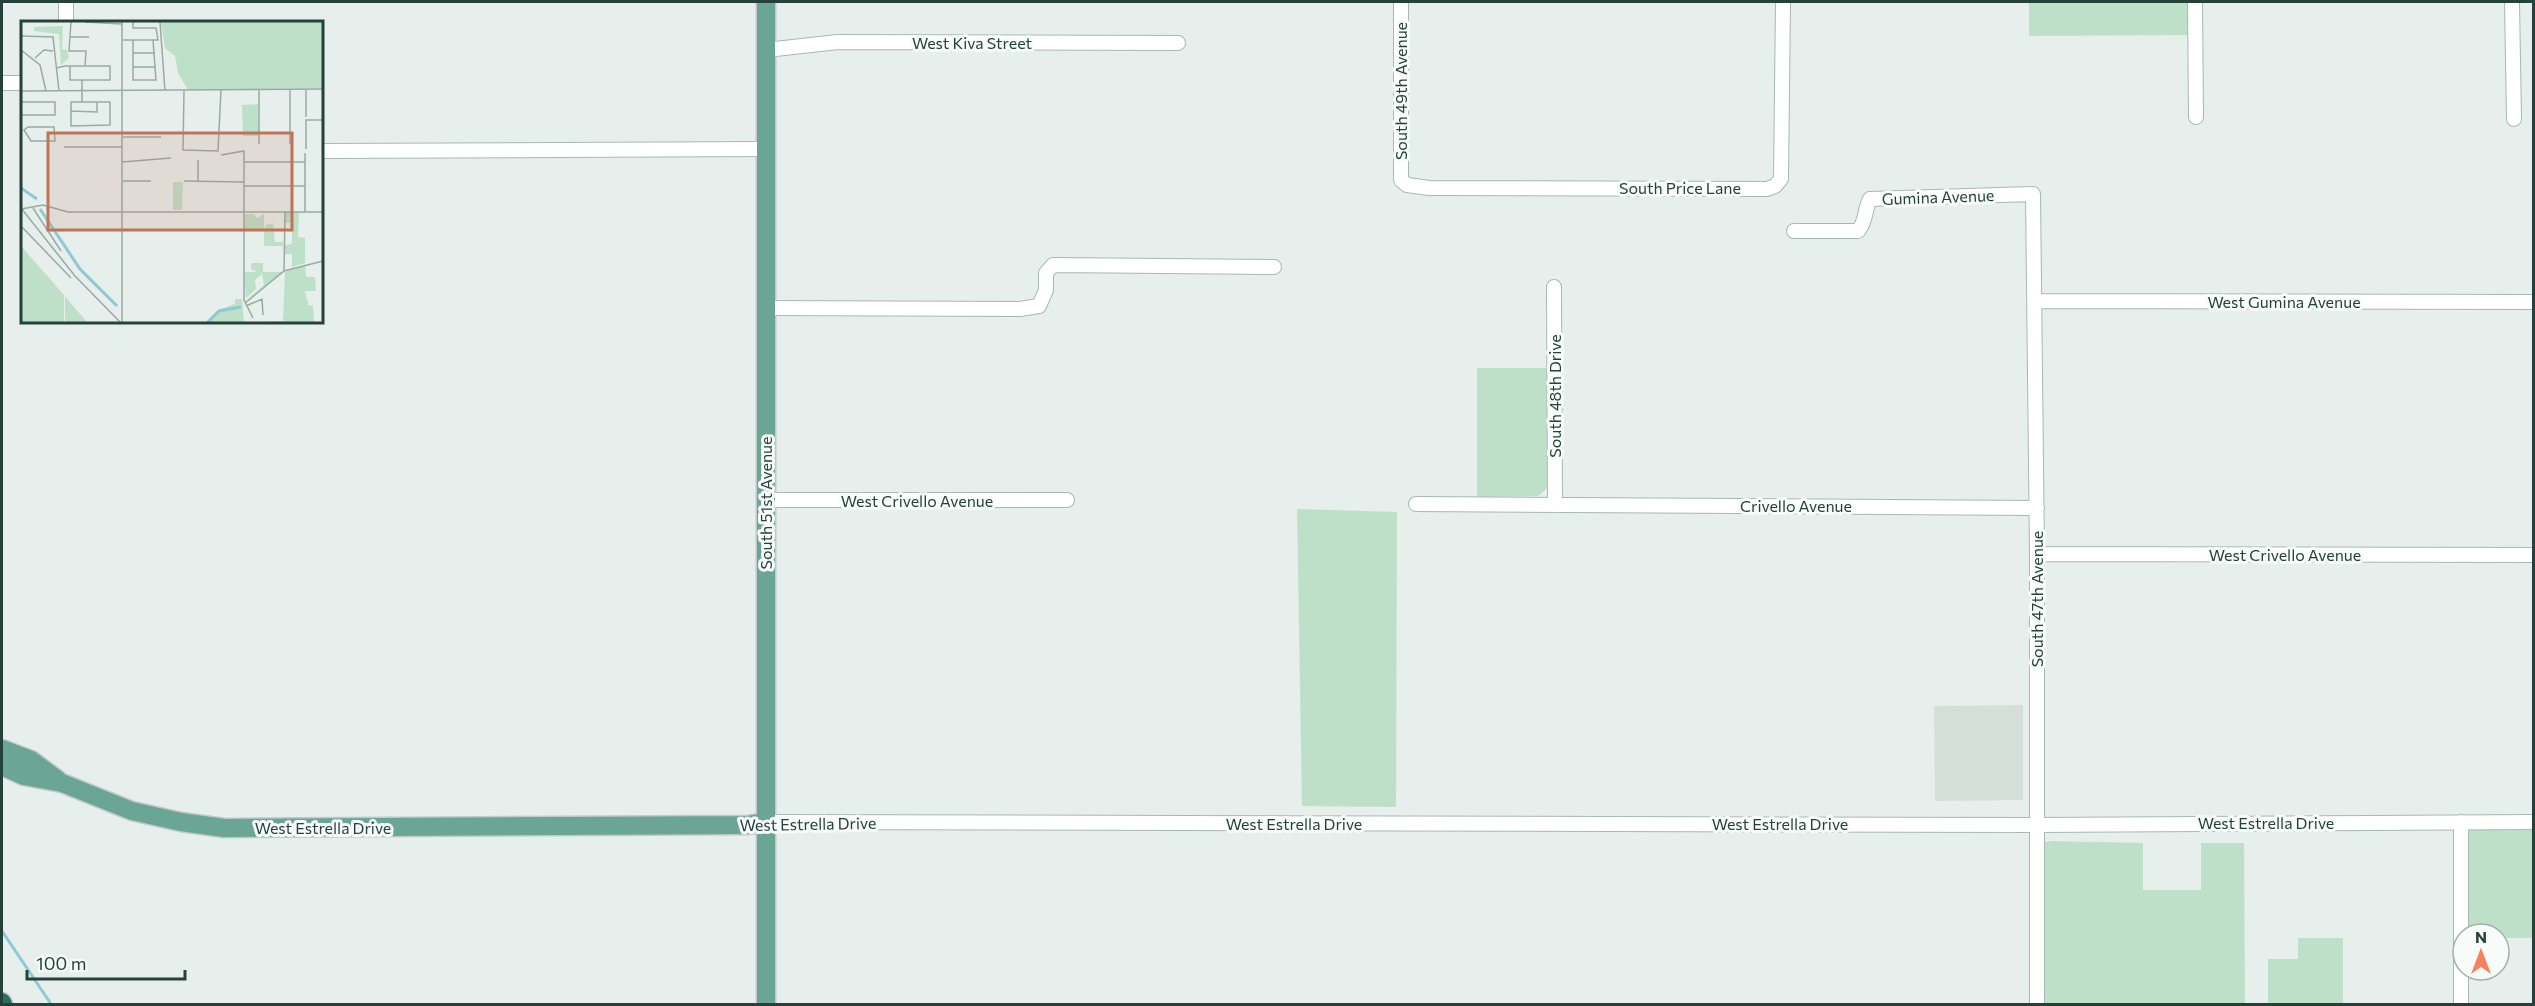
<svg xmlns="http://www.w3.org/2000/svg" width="2535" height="1006" font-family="Commissioner,sans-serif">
	<rect width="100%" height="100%" fill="#e6efeb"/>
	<!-- built -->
	<path fill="#d4dfda" d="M2023,705V800L1935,801L1934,706Z"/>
	<!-- green -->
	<path fill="#bfe0c8" d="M2029,2H2190V35L2029,36Z
		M1477,368H1551L1552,484L1538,496L1477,497Z
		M1297,509L1397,512L1396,807L1302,806Z
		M2468,828L2533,829V938H2499V934H2467Z
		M2051,841L2143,843V890H2201V843H2244L2245,1004H2039L2041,843Z
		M2298,938H2343V1004H2268V959H2298Z"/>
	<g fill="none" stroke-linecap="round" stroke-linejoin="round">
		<!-- stream -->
		<path stroke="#8ec9d4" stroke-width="3" d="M2,931L51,1004"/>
		<!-- minor casing -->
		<g stroke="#a8b8b2" stroke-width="16">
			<path id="minor" d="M66,2V22
				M1401,2V180L1407,185L1429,188L1767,189L1775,186L1781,179L1783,2
				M2195,2L2196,117
				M2512,2L2514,119
				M766,50L838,42L1178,43
				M2,83H22
				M321,151L766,149
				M1794,231H1858C1867,220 1864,211 1870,199L2033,194L2037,554V1004
				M1554,287L1555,505
				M2035,301L2534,302
				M766,308L1020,309L1039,306L1046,290V273L1053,265L1274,267
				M766,500H1067
				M1416,504L2037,508
				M2037,554L2534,555
				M766,822L2036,825L2534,822
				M2461,1004V822"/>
		</g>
		<!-- major casing -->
		<g stroke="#c2cac8" stroke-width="21">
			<path id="major" d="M766,2V1004
				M2,749L31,760L58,780
				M2,766L24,776L62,783L132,811L181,822L224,828L748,825L766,822"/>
		</g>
		<!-- highway casing -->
		<g stroke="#c2cac8" stroke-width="21">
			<path id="highway" d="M2,1002L3,1004"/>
		</g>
		<!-- minor -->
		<use href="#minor" stroke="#fff" stroke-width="14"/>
		<!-- major -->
		<use href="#major" stroke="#6aa596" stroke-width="18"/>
		<!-- highway -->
		<use href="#highway" stroke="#2f6f62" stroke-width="18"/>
	</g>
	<g text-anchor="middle" stroke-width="6" stroke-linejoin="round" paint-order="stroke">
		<!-- street labels -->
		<g font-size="16" fill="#24423a" stroke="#f7fbf9">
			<text x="972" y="49">West Kiva Street</text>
			<text transform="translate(1401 91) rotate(-90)" y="6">South 49th Avenue</text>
			<text x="1680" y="194">South Price Lane</text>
			<text transform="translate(1938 197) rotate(-2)" y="6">Gumina Avenue</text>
			<text x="2284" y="308">West Gumina Avenue</text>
			<text transform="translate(1555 396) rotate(-90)" y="6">South 48th Drive</text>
			<text x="917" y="507">West Crivello Avenue</text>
			<text transform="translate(766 503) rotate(-90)" y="6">South 51st Avenue</text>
			<text x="1796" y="512">Crivello Avenue</text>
			<text x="2285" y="561">West Crivello Avenue</text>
			<text transform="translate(2037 599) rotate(-90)" y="6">South 47th Avenue</text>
			<text x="2266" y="829">West Estrella Drive</text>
			<text transform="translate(808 824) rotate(-1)" y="6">West Estrella Drive</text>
			<text x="1294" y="830">West Estrella Drive</text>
			<text x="1780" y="830">West Estrella Drive</text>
			<text x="323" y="834">West Estrella Drive</text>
		</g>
	</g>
	<!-- overview -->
	<g transform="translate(21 21)">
		<rect width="302" height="302" fill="#e6efeb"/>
		<path d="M140,1H301V67L167,69L157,52L154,35L144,27ZM42,5L41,28L46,29L48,37L40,44L38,13L13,10V6ZM237,83L238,115H222L221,84ZM152,161H162L161,189H152ZM264,191H278L277,216L284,217V242L271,246V233H264V224L271,223V202H264ZM223,193H233L236,197L243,193V210L245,204L252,202L254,221H262V225H243V210H223ZM0,225L43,274V301H0ZM230,242H242V251H262L225,280L243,264L241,253L234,259L235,268L225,277L223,251H236L230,248ZM284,244L285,256H294L295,270H284L288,285L292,284L293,301H243L262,300L264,251ZM44,275L47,279L66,301H44ZM214,278H221L223,301H185L197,289L214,283Z" fill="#bfe0c8"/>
		<path fill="none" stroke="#8ec9d4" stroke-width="3" d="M0,167L16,178M19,188L59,248L96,285M187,301L198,290L220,286"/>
		<path fill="none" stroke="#98aaa4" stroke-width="1.5" d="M50,1L48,30H65L64,45M64,1L101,3M101,1V301M139,1L144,70M0,15L32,16L38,70M49,16H68M102,19H137L135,7H112V1M112,19V59H135L132,19M0,29L19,44L25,70M112,32H134M14,37L23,29L32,30M112,46H134M35,47L44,45H89V59H49V45M238,69V123M269,69V123M0,70L302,68M163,70L162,129L197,130L200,69M0,81H34V94H0M50,81H89V104L50,105ZM61,81V59M50,90L76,91V81M285,96V68M7,106H33L34,120H10L3,109ZM102,116H140M43,126H101M285,128V99H302M284,132V191M200,134L223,130V279L232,297M177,139V160M101,141L150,137M223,141H284M102,160H130M163,160L223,161M223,165H284M0,187L54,255L99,301M12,187L40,230M0,188L22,184L47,191H101M102,191H302M0,205L50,257M263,250L264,191M224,282L263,250L302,240M225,285L241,278L242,294"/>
		<path fill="#c07456" fill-opacity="0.15" stroke="#c07456" stroke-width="3" d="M27,112H271V209H27Z"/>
		<rect width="302" height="302" fill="none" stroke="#24423a" stroke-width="3"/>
	</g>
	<!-- border -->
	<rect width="2535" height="1006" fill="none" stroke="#24423a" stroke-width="6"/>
	<!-- north arrow -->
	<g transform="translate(2481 952)"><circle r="28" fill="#f7fbf9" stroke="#a3b1ad" stroke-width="1.5"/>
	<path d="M0-4.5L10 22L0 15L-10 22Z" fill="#f4845f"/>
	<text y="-9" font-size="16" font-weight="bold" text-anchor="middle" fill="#24423a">N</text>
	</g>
	<!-- scale -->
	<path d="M27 970v9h158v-9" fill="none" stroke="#24423a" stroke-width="3"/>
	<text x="36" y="970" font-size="18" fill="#24423a" stroke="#f7fbf9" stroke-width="4.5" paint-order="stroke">100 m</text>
</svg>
